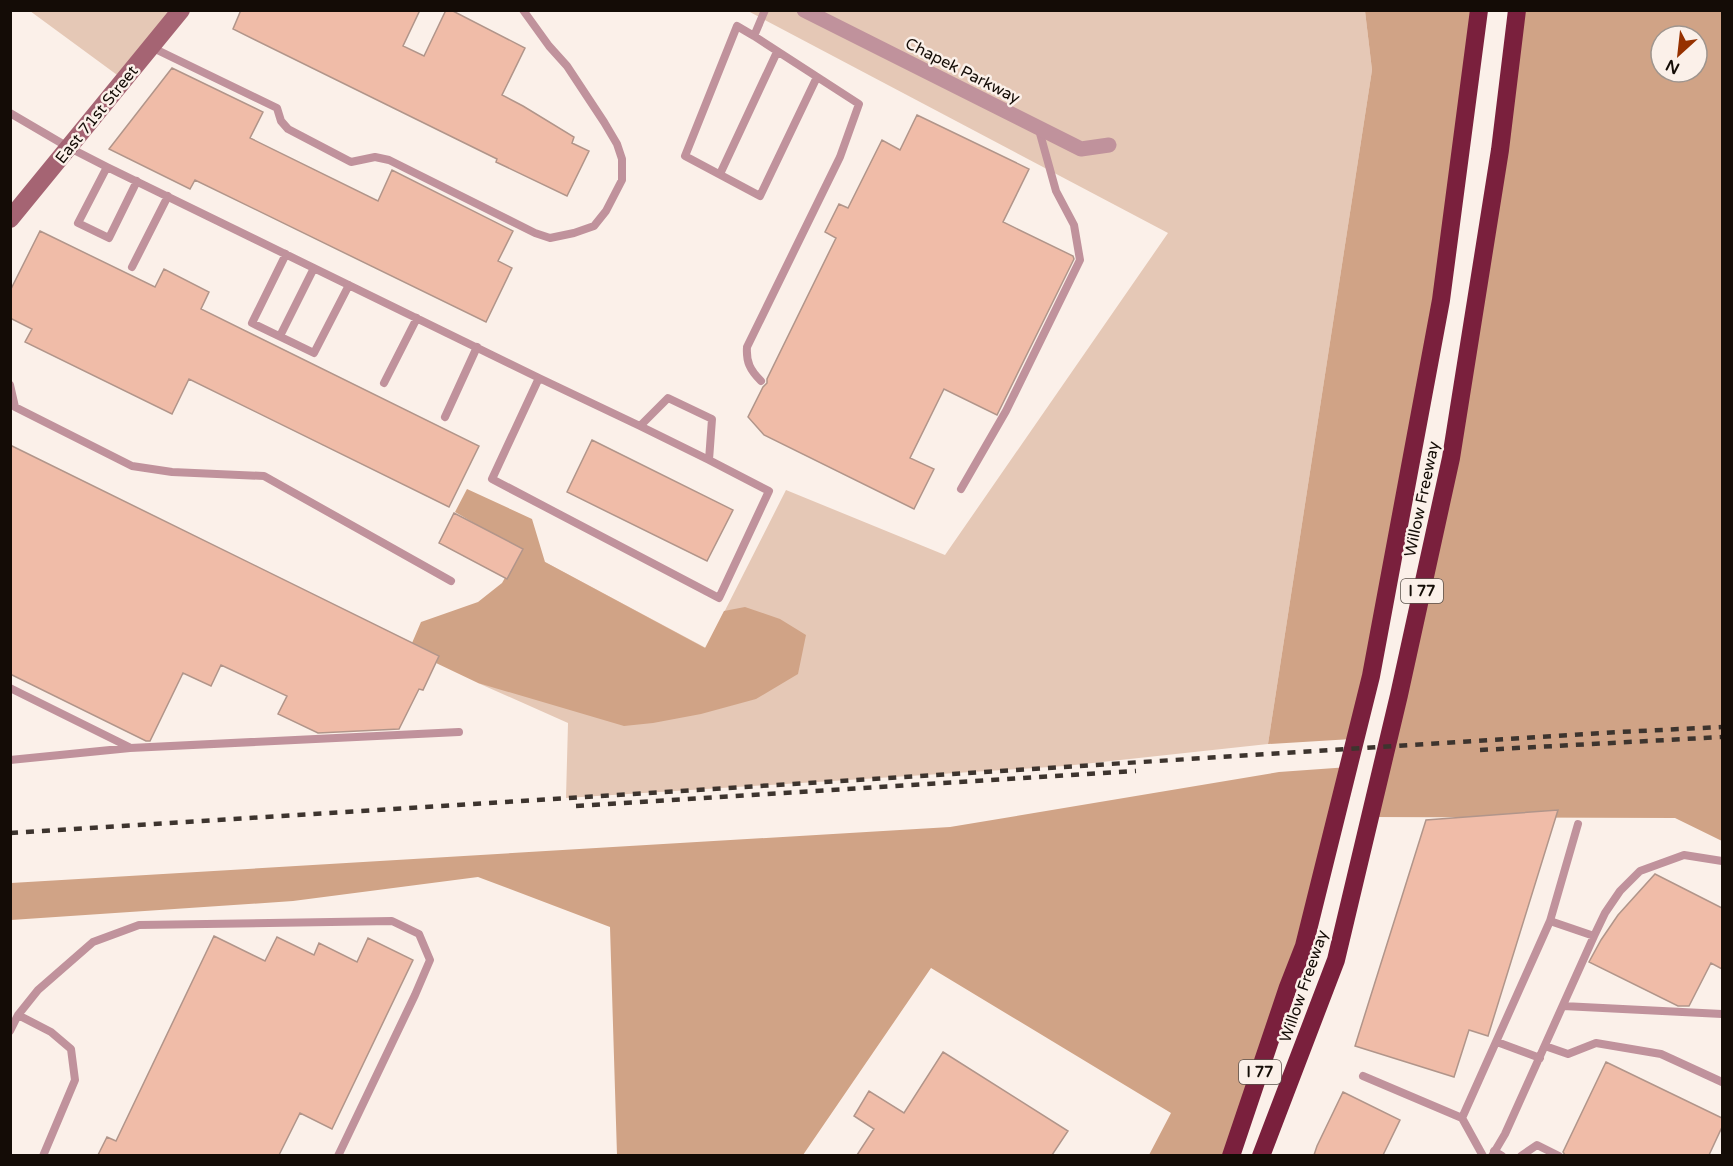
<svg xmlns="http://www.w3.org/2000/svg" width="1733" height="1166" font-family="'Varela Round',sans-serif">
	<rect width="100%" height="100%" fill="#fbf0e9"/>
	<!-- green -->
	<path fill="#e5c8b6" d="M30,11H181L124,80Z
		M748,11H1365L1372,70L1268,744L1065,766L566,798L568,723L478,683L545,562L706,648L786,490L945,555L1168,233Z"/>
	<!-- forest -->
	<path fill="#d0a386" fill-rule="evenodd" d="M1365,11H1479L1441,300L1352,739L1268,744L1372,70Z
		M1517,11H1722V841L1675,818L1370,817L1451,458ZM1661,36H1697V72H1661Z
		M467,489L532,519L545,562L705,648L724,611L745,607L780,619L806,635L798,674L756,699L701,714L653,723L624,726L478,683L436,663L439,656L412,643L421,622L478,602L502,583L518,555L496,536L455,512Z
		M1349,767L1304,946L1231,1155H1149L1171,1113L931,968L803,1155H617L610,927L478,877L293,901L11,920V883L950,827L1279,772Z"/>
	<!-- building -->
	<path fill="#f0bca8" stroke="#b1958a" stroke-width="1.5" d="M241,10H420L403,46L424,56L446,10H451L525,48L502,95L523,106L574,137L572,143L589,151L567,196L496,162L497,159L233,29Z
		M172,68L263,112L250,138L378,201L392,170L513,231L498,261L512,268L486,322L195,180L190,189L109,149Z
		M917,115L1029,169L1003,222L1073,256L1074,259L997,415L944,389L910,458L934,469L914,509L764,435L748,417L763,387L767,383V379L836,238L825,232L839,204L848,208L882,140L900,150Z
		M40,231L155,287L164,269L209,292L201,309L479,446L449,507L189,379L172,414L25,342L32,329L10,318V291Z
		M592,440L733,510L707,561L567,492Z
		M10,445L439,656L423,690L419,689L399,729L318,733L278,714L287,696L221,665L211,686L183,673L150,741H146L10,674Z
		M454,513L523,549L507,579L439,543Z
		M1558,810L1488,1036L1469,1030L1454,1077L1355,1046L1426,820Z
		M1655,874L1722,908V969L1711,963L1689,1006H1678L1589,962L1601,940L1618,915Z
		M214,936L265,961L277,937L314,955L319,943L357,962L368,938L413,960L332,1129L300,1113L279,1155H98L107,1137L116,1141Z
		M943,1052L1068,1131L1052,1155H857L874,1129L854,1116L869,1091L904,1113Z
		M1606,1062L1722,1118V1127L1709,1155H1565L1563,1152Z
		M1343,1092L1400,1120L1383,1155H1314L1317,1146Z"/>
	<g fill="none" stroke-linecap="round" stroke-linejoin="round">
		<!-- lane -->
		<path stroke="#c0929c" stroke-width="8" d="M754,36L737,26L685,156L760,196L817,77
			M151,47L277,108L281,121L288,129L351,162L375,157L389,160L535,233L550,238L574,233L594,226L606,211L622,180V159L617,144L604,122L567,66L549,46L523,10
			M10,113L68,147L107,167L539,378L492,479L719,598L769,491L709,460L712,419L668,398L640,426L539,378
			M107,167L78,223L109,238L137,181
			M720,174L777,52
			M286,254L252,323L314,353L349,285
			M132,267L168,196
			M280,336L314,268
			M761,381C750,370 746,362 747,347L840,157L859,104L754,36L765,10
			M384,383L417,318
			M10,385L15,407L132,466L172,472L264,476L451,581
			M445,417L477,347
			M640,426L709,460
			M961,489L1006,411L1080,260L1074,225L1056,191L1039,130
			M10,688L129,747
			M10,760L130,748L459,732
			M1578,824L1550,921L1594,936
			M1563,1006L1722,1014
			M18,1015L51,1032L71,1049L75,1080L43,1156
			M10,1031L18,1015L38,990L93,942L139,925L392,921L419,934L430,960L415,995L338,1156
			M1497,1042L1540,1058
			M1545,1046L1568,1054L1596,1043L1661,1054L1722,1082
			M1363,1076L1462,1118L1483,1156
			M1462,1118L1550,921
			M1494,1151L1502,1156
			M1492,1156L1505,1134L1594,936L1605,913L1620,891L1640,871L1684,855L1722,861
			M1521,1156L1537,1145L1559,1156"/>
		<!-- street -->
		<path stroke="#c0929c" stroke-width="15" d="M804,10L1081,149L1109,145"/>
		<!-- secondary -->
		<path stroke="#a56473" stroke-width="18" d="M10,219L181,10"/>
		<!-- highway -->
		<path stroke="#7a203d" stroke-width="18" d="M1231,1156L1288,987L1304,946L1371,676L1441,300L1479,10
			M1261,1156L1336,960L1399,695L1451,458L1500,150L1517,10"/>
		<!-- rail -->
		<path stroke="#3d342e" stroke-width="4.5" stroke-dasharray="8 8" stroke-linecap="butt" d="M1480,750L1722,737
			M576,806L1136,771
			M10,833L1620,732L1722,727"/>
	</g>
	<g text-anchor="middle" stroke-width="5" stroke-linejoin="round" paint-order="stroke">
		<!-- shield labels -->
		<g fill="#fbf0e9" stroke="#59504a" stroke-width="1.5">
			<rect x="1401" y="579" width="42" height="24" rx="4.5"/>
			<rect x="1239" y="1060" width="42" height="24" rx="4.5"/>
		</g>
		<g font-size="15" font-weight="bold" fill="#140c06">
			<text x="1422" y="596">I 77</text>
			<text x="1260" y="1077">I 77</text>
		</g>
		<!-- street labels -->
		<g font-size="16" fill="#140c06" stroke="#fbf0e9">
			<text transform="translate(963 70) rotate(27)" y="6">Chapek Parkway</text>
			<text transform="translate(96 114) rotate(-51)" y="6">East 71st Street</text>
			<text transform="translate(1421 499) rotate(-78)" y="6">Willow Freeway</text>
			<text transform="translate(1303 986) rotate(-71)" y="6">Willow Freeway</text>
		</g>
	</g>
	<!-- border -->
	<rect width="1733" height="1166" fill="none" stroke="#140c06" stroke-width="24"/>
	<!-- north arrow -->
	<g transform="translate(1679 54) rotate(207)"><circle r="28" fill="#fbf0e9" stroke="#9f958e" stroke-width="1.5"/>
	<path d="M0-4.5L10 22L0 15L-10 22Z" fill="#963100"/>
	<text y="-9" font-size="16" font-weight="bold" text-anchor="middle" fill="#140c06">N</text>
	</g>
</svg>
